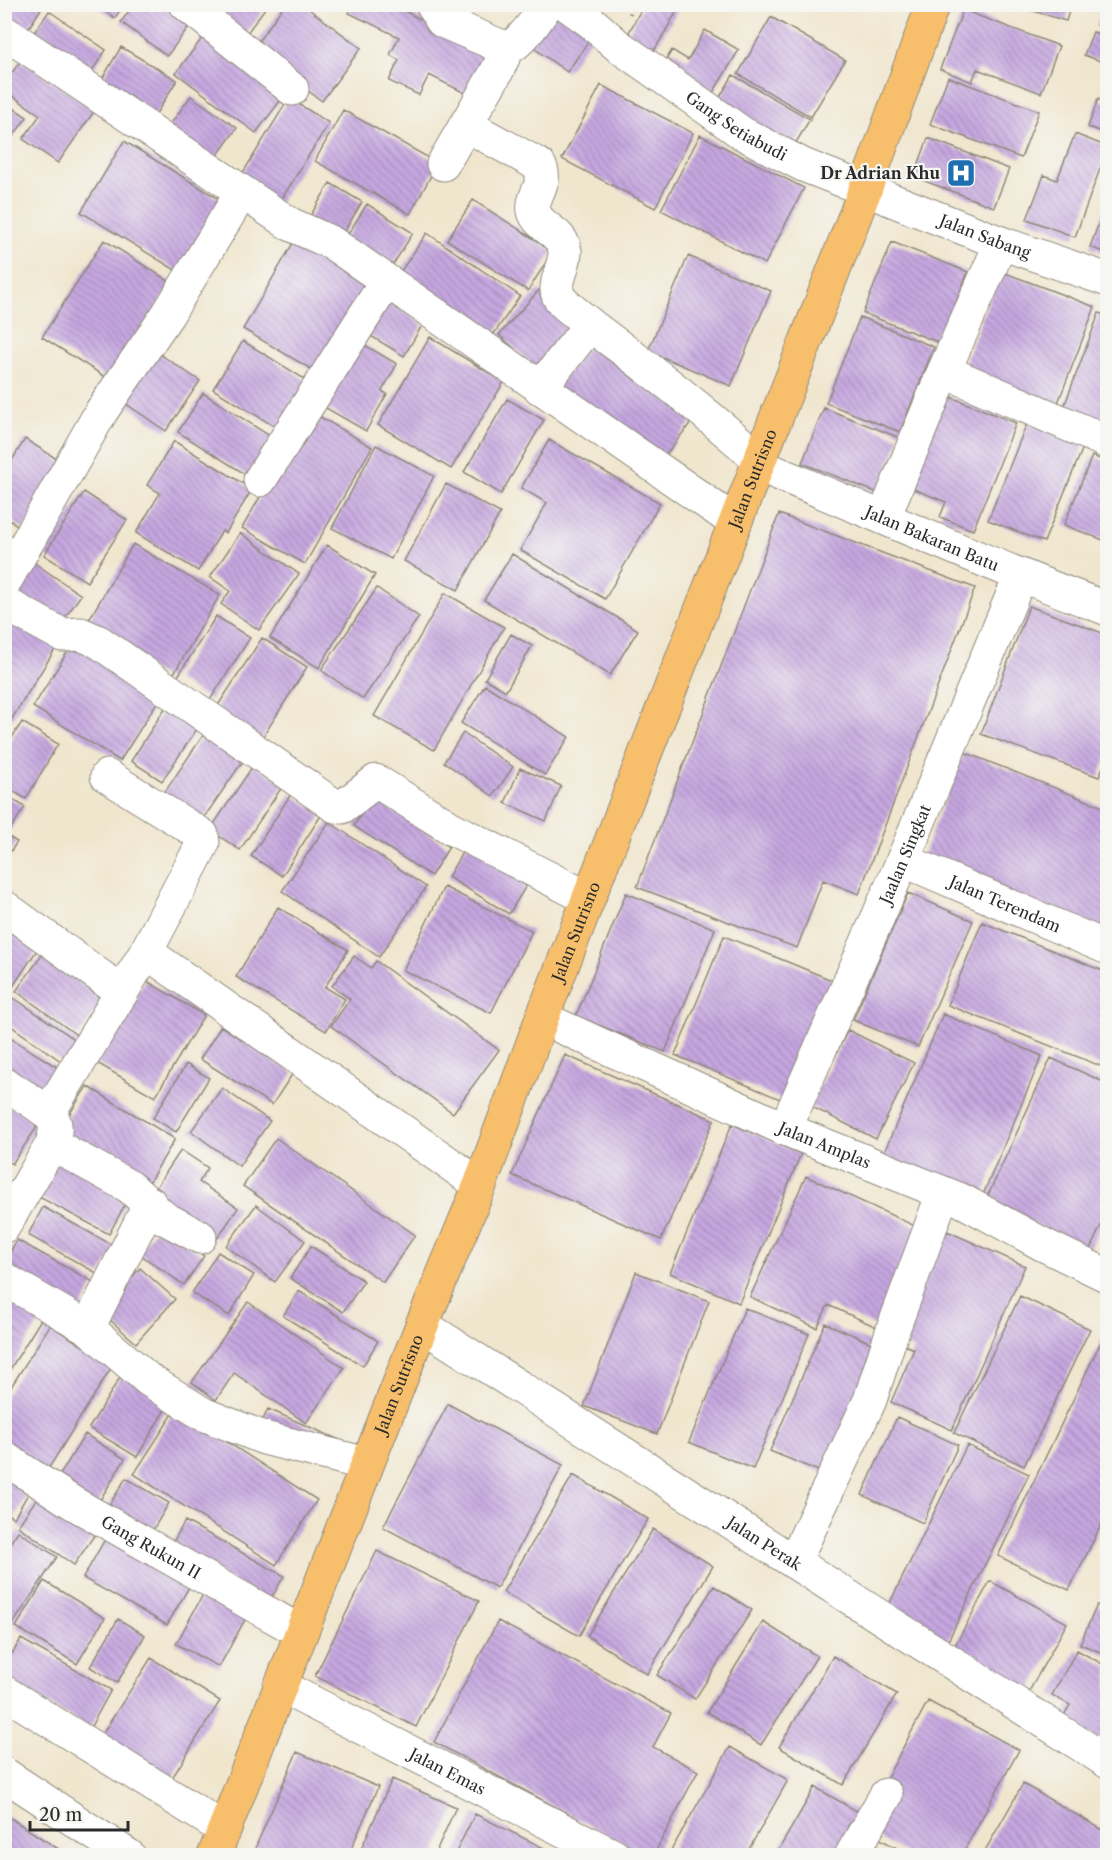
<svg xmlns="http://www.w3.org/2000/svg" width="1112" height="1860" font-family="'Libre Caslon Text',serif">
	<defs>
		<pattern id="building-back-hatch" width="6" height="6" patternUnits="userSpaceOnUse" patternTransform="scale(1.5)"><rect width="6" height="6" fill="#c6a7e0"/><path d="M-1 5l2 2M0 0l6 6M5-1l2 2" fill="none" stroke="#a188b6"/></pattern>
	</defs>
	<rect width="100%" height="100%" fill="#f6f6f2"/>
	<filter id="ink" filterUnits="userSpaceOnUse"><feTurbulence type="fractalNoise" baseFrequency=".0167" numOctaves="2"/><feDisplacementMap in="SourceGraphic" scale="12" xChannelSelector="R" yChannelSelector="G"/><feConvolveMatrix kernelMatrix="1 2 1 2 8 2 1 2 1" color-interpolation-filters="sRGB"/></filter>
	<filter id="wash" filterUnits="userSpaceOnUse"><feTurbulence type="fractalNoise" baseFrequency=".008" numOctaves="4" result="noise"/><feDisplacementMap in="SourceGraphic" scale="24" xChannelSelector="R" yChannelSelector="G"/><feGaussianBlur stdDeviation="1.35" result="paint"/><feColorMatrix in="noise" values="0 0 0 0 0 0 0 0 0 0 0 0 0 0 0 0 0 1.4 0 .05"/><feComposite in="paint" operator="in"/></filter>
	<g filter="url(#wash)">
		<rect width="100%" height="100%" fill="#f0e6ce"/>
		<g id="blocks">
			<!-- building -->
			<path fill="url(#building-back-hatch)" d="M4,4H44L23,37L4,26Z
				M93,4H124L115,18Z
				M134,4H163L190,25L167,56L121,22Z
				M194,4H268L242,40Z
				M285,4H302L361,48L322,101L252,50Z
				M353,4H402L400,9L487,53L467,94L429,75L419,95L389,81L399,60L390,55L399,37L349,13Z
				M554,4L596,31L567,72L527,43Z
				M644,4L680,6L654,51L627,36Z
				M1012,4H1071L1066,21Z
				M1104,4H1108V30L1097,25Z
				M963,10L1059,46L1041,93L977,69L972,82L940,69Z
				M49,11L106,50L86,80L29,40Z
				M771,17L845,60L811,117L738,74Z
				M705,30L739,50L708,101L658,73L672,50L688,60Z
				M1093,32L1108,37V64L1084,55Z
				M206,33L286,93L256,133L176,73Z
				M121,47L177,80L154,117L99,84Z
				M21,60L95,110L58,163L23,139L40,115L4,90V84Z
				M733,75L810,119L791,151L714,107Z
				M948,77L1039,111L1021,158L930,124Z
				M601,85L693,133L655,208L562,159Z
				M191,96L237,128L212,163L166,130Z
				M289,98L329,123L276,208L236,184Z
				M1098,99L1108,103V134L1088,127Z
				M4,102L27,117L7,145L4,143Z
				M343,110L438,163L410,214L315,161Z
				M1075,134L1108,147L1075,237L1027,219L1044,175L1057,180Z
				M700,135L804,188L765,264L661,210Z
				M928,138L1009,169L994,207L914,177Z
				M124,141L224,202L180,273L81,212Z
				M330,183L362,202L338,242L306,223Z
				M473,200L553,251L528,291L447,240Z
				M1107,201H1108V254L1090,247Z
				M367,204L413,233L387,274L341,245Z
				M427,233L520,296L487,344L394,281Z
				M296,238L375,284L321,375L243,329Z
				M104,240L172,283L110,380L42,337Z
				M892,242L968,272L940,343L863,313Z
				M688,256L771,291L731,386L648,351Z
				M1000,271L1095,307L1056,408L961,373Z
				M539,290L583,328L543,374L499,335Z
				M384,300L423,324L404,356L364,332Z
				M1099,313L1108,316V429L1062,412Z
				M860,317L934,347L900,432L826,403Z
				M599,333L700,411L657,466L556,388Z
				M430,337L504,382L451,469L378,425Z
				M356,340L397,364L382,391L387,394L366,431L319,404Z
				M243,341L311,383L282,431L213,389Z
				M152,349L200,381L166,431L119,399Z
				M938,392L1016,423L973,530L940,517L946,502L901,484Z
				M203,393L273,438L248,476L178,432Z
				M507,399L544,420L501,494L464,472Z
				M824,408L900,438L878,493L802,463Z
				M310,411L372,447L305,564L242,528Z
				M1027,423L1084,445L1044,542L988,520Z
				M25,439L65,464L24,529L4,517V473Z
				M549,440L660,503L605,599L520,550L547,503L521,488Z
				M174,441L252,489L226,533L222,531L198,571L136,533L160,493L147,485Z
				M376,445L434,476L391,559L332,528Z
				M1092,456L1108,462V542L1064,525Z
				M446,484L500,513L458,590L404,561Z
				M84,492L127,520L87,582L44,555Z
				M779,514L975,588L859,894L823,880L797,948L637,887Z
				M240,533L299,574L259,630L221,604L230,591L210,577Z
				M133,544L220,595L170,680L83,630Z
				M327,545L375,575L319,668L270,638Z
				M512,554L638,630L610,675L484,600Z
				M33,562L81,595L57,629L10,596Z
				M377,588L419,617L363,699L321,670Z
				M445,593L504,627L434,750L374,716Z
				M1029,606L1108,635V754L1099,777L981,734Z
				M4,609L59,643L8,725L4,723Z
				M216,616L250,638L210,700L176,679Z
				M511,634L532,646L506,691L485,679Z
				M76,638L163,693L120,761L33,707Z
				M262,638L307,667L259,743L213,713Z
				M485,685L569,737L545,775L461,723Z
				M167,705L199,726L162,781L131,761Z
				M22,722L58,744L26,799L4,786V750Z
				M206,731L245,758L201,822L162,796Z
				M463,733L513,767L493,796L444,762Z
				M964,752L1108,809V936L920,862Z
				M254,764L284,784L240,850L210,830Z
				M520,768L561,786L546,821L505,803Z
				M4,794L25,807L10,830L4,826Z
				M291,794L322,814L282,876L251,856Z
				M372,797L449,847L431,876L354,826Z
				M329,822L426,887L379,957L282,891Z
				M4,834L17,842L4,861Z
				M467,844L529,881L509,914L448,877Z
				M444,887L532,931L491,1013L403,970Z
				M626,893L715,929L665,1052L576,1016Z
				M908,893L973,921L918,1047L853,1020Z
				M278,907L348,950L325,987L345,999L326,1031L236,977Z
				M982,922L1108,973V1069L948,1005Z
				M10,932L37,950L4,1000V941Z
				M724,936L834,981L785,1101L675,1055Z
				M42,955L104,1000L78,1036L16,991Z
				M354,956L371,968L376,961L499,1050L453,1113L331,1026L350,999L332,986Z
				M145,980L204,1015L155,1097L97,1063Z
				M14,998L83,1045L68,1066L4,1021V1012Z
				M943,1014L1042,1056L982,1197L883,1155Z
				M221,1026L293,1073L272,1105L200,1059Z
				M848,1030L914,1063L876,1139L810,1106Z
				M4,1034L65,1072L46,1103L4,1077Z
				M565,1055L714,1120L661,1240L512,1175Z
				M1051,1058L1108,1084V1211L1090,1249L985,1202Z
				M186,1064L209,1078L176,1132L153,1118Z
				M87,1086L175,1139L148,1184L59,1131Z
				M222,1088L270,1121L239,1166L191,1131Z
				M4,1101L39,1124L12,1164L4,1159Z
				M732,1124L801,1154L739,1303L670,1273Z
				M276,1138L415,1235L383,1282L243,1186Z
				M181,1150L208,1168L199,1182L238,1208L217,1239L151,1195Z
				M60,1157L130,1195L109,1234L39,1197Z
				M806,1176L926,1231L881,1329L828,1305L817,1328L750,1297Z
				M256,1205L305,1241L275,1282L226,1246Z
				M43,1207L116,1247L100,1275L28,1235Z
				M158,1225L204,1256L184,1285L138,1253Z
				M947,1231L1025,1266L952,1430L891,1402L914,1349L897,1342Z
				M17,1240L95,1283L80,1310L4,1269V1262Z
				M311,1246L364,1281L343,1312L290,1278Z
				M218,1252L254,1275L229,1316L192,1293Z
				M140,1268L175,1299L136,1343L101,1312Z
				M636,1272L709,1301L657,1434L584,1406Z
				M4,1289L45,1313L4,1379Z
				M299,1291L378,1341L363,1366L283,1316Z
				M1020,1296L1090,1329L1024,1466L954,1433Z
				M248,1302L344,1368L306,1423L234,1373L216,1400L192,1382Z
				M745,1308L809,1334L753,1469L689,1442Z
				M825,1323L883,1348L828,1475L770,1451Z
				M50,1325L113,1365L42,1479L4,1455V1398Z
				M1108,1327V1511L1069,1590L998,1556Z
				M122,1374L169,1403L137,1457L89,1428Z
				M448,1404L563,1465L497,1588L383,1527Z
				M176,1409L317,1500L276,1565L134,1474Z
				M268,1409L342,1441L261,1424Z
				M897,1417L958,1445L923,1523L862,1495Z
				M85,1434L125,1459L92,1513L52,1488Z
				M967,1445L1029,1474L948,1641L886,1611Z
				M4,1463L35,1482L14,1518L4,1512Z
				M573,1475L648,1519L579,1636L503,1592Z
				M126,1478L169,1503L151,1533L108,1507Z
				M43,1489L100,1527L74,1565L18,1526Z
				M185,1521L284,1576L269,1602L171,1546Z
				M653,1529L713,1566L647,1674L587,1636Z
				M18,1531L57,1557L11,1627L4,1622V1552Z
				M108,1534L192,1582L167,1625L83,1578Z
				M377,1551L479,1601L416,1727L315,1676Z
				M44,1581L105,1618L77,1664L16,1627Z
				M990,1581L1067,1623L1027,1695L951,1653Z
				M714,1586L752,1610L695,1699L657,1675Z
				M205,1591L248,1614L219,1667L176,1644Z
				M1097,1605L1108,1609V1655L1080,1644Z
				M118,1619L145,1635L117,1683L90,1667Z
				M498,1621L671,1713L653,1747L698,1771L653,1856H647L434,1742Z
				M763,1622L817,1656L761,1745L707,1712Z
				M21,1639L111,1690L90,1728L4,1679V1667Z
				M1077,1650L1108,1667V1745L1062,1719L1070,1705L1052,1695Z
				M833,1656L897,1694L843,1785L779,1747Z
				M151,1658L220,1701L169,1783L99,1739Z
				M928,1701L1019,1750L961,1856H911L860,1828Z
				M730,1747L788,1780L745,1856H668Z
				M297,1752L378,1787L348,1856H258L253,1853Z
				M392,1779L456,1807L434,1856H358Z
				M1023,1784L1108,1833V1856H982Z
				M815,1787L858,1812L848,1826L871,1839L861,1856H775Z
				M4,1814L60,1850L56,1856H4Z
				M475,1814L548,1850L545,1856H454Z"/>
		</g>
	</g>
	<g filter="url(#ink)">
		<use href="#blocks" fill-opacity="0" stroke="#8e887c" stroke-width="1.5"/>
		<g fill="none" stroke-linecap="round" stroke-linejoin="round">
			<!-- minor casing -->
			<g stroke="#8e887c" stroke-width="35">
				<g id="minor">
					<path d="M186,4L292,89"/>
					<path d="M432,4L442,21L507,49L497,71L443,164"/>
					<path id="s1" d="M566,4L590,21L617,45L742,133L803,165L1001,243L1108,280"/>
					<path d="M4,32L290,224L332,243L735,522"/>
					<path d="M507,49C522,42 538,18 547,4"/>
					<path d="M466,125L539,165C551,183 526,199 536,216C544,230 563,233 565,251C566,263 553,285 558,295C561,302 571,309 577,314C601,334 626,351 650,370C688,398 724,429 760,460"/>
					<path d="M944,371L1108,442"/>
					<path d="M540,388L590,325"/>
					<path id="s2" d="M758,465C874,513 989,565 1108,609"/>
					<path d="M260,480L386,282"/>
					<path d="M884,517L944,371L1001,243"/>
					<path d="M4,583L101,412L168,314L242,192"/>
					<path d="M4,603L62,635L81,634L99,642L335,806L342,807L376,781L451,828L588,898"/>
					<path id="s3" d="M903,860L1108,948"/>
					<path d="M4,907L122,992"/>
					<path d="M146,952L480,1185"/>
					<path id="s4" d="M542,1018L785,1129L961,1200L1044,1245L1108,1276"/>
					<path d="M4,1084C16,1092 48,1109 54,1121C57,1129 54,1137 52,1144L4,1226"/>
					<path d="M48,1114L146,952L203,843L202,835L107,776"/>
					<path id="s5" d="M785,1129L903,860L1020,577"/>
					<path d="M52,1144L130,1187L164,1218L200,1237"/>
					<path d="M4,1279L88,1328L149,1380L203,1414L264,1438L367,1464"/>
					<path id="s6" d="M422,1325L1108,1762"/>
					<path d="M88,1328L150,1203"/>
					<path id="s7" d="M4,1458L73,1503L301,1632"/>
					<path d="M794,1562L870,1400L891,1335L943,1193"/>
					<path id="s8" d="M280,1686L614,1856"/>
					<path d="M4,1692L224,1829"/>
					<path d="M4,1774L129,1856"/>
					<path d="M851,1856L886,1795"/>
				</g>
			</g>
			<!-- major casing -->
			<g stroke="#8e887c" stroke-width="35">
				<g id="major">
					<path id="s9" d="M214,1856L422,1325L480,1185L542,1018L865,190L933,4"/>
				</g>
			</g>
			<!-- path -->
			<path stroke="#8e887c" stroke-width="4" stroke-dasharray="1.5 4.5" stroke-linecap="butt" d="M630,14L633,4"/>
			<!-- minor -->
			<use href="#minor" stroke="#fff" stroke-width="33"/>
			<!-- major -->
			<use href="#major" stroke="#f7bf6c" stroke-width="33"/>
		</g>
	</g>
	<!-- icons -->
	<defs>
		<g id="hospital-square" transform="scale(1.5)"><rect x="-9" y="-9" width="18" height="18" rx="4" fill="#1f6fb2" stroke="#f6f6f2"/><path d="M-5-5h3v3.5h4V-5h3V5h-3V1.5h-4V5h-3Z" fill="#fff"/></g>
	</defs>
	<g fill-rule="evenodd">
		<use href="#hospital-square" x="961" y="173"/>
	</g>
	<g text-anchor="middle" stroke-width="4.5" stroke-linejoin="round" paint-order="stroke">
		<!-- street labels -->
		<g font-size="16" fill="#2b2b2b" stroke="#f6f6f2">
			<text dy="6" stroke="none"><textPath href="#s1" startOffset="210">Gang Setiabudi</textPath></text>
			<text dy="6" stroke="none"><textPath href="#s1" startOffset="483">Jalan Sabang</textPath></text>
			<text dy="6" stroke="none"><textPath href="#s9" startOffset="1479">Jalan Sutrisno</textPath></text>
			<text dy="6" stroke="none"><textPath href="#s2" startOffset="189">Jalan Bakaran Batu</textPath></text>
			<text dy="6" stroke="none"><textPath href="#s5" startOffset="300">Jaalan Singkat</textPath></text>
			<text dy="6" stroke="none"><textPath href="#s3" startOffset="111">Jalan Terendam</textPath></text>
			<text dy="6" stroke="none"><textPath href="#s9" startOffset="993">Jalan Sutrisno</textPath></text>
			<text dy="6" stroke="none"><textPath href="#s4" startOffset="310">Jalan Amplas</textPath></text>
			<text dy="6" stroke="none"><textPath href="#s9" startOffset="507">Jalan Sutrisno</textPath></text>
			<text dy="6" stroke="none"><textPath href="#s6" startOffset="406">Jalan Perak</textPath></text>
			<text dy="6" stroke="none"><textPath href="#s7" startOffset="172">Gang Rukun II</textPath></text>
			<text dy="6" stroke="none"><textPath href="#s8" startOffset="188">Jalan Emas</textPath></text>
		</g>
		<!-- poi labels -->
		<g font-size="16" font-weight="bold" fill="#2b2b2b" stroke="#f6f6f2" text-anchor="end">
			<text x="940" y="179">Dr Adrian Khu</text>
		</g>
	</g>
	<!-- margin -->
	<rect width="1112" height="1860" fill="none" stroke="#f6f6f2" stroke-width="24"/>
	<!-- scale -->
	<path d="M30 1821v9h98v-9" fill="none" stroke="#2b2b2b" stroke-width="3"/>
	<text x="39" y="1821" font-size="18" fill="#2b2b2b" stroke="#f6f6f2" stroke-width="4.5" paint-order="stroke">20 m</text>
</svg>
